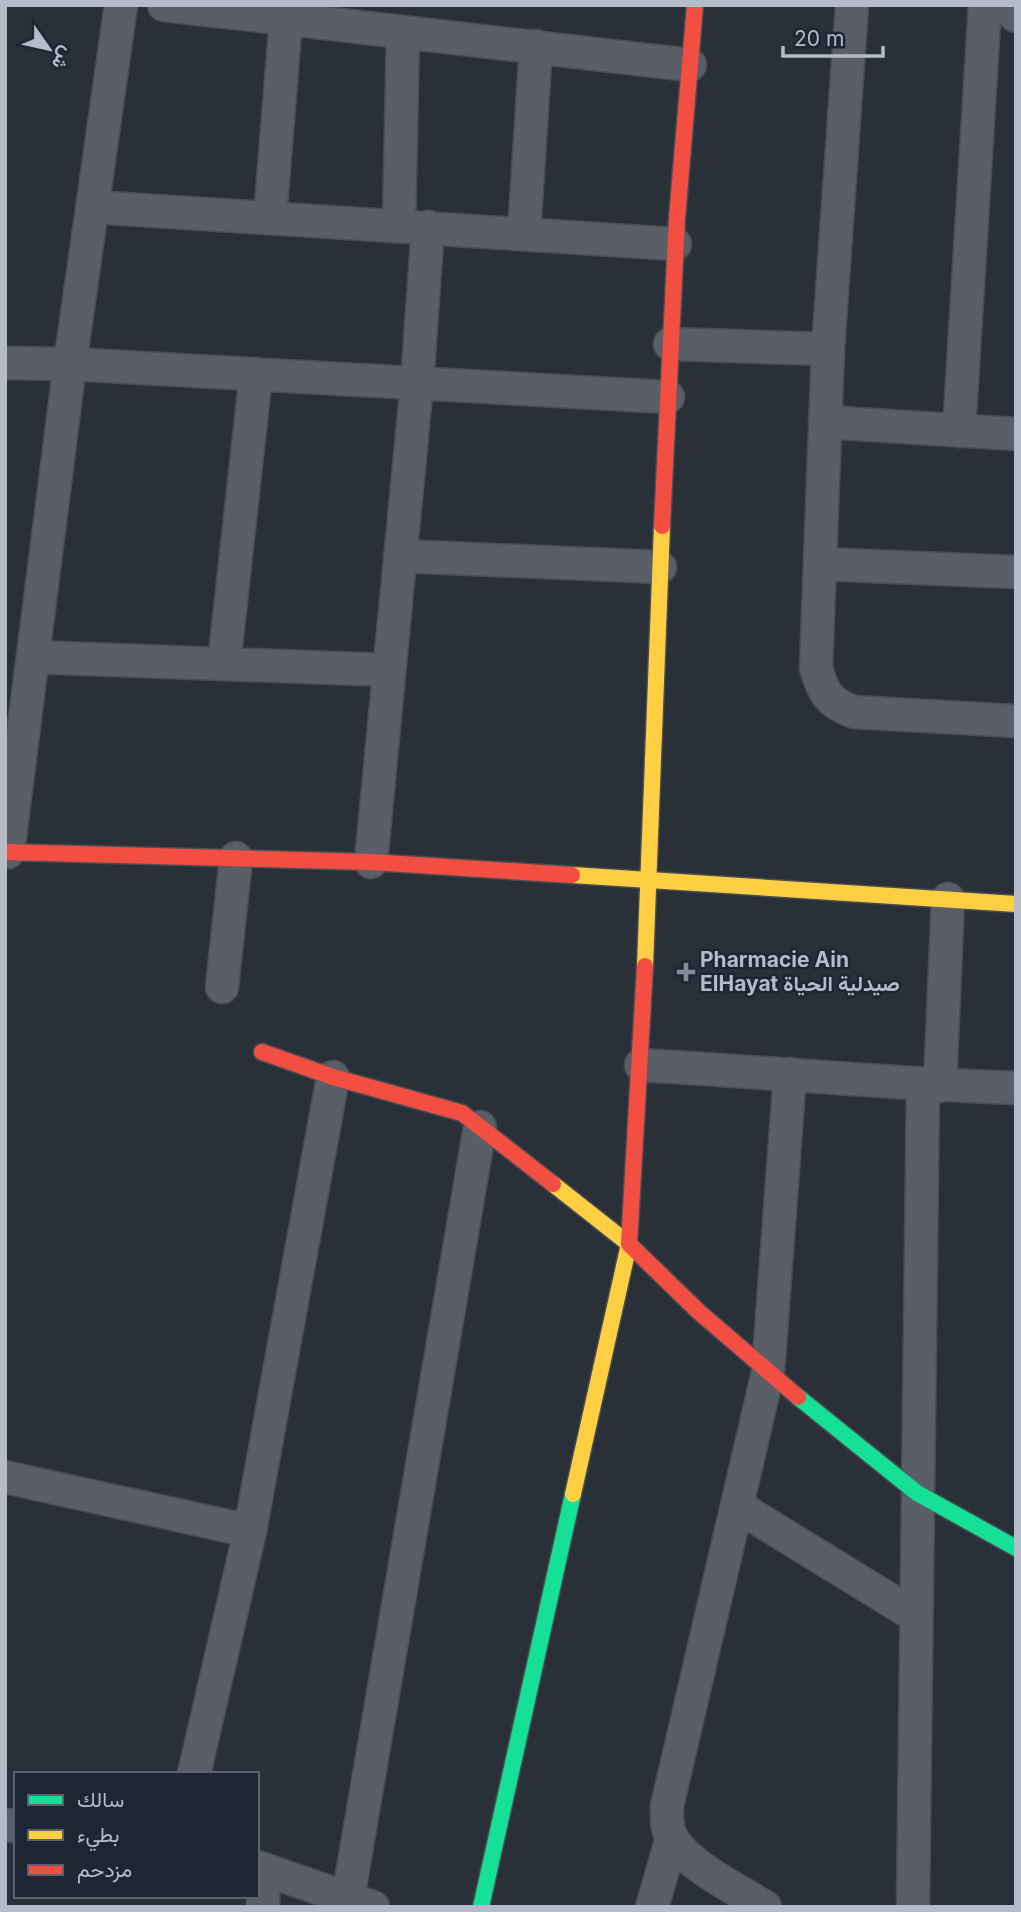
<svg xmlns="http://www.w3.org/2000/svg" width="1021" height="1912" font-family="Inter,Vazirmatn,sans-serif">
	<rect width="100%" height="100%" fill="#2a3038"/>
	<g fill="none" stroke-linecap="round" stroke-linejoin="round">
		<!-- street casing -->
		<g stroke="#484c53" stroke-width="35">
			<path id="street" d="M164,5L403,32
				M1004,5L1016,16
				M93,207L675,244
				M270,217L286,19
				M399,226L403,32L690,65
				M524,234L536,46
				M670,344L828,349L816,668C823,693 829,703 854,712L1016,721
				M828,349L852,5
				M5,363L70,364L668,397
				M825,422L1016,434
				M959,431L985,5
				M400,556L660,567
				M820,564L1016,572
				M33,657L388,670
				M224,664L256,374
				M8,852L70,364L121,5
				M371,862L417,383L428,227
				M222,987L236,858
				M641,1065C766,1072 891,1084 1016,1088
				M940,1086L948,899
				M5,1477L250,1531
				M737,1506L916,1616
				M194,1774L250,1531L333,1077
				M5,1825L16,1826
				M257,1867L373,1907
				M348,1898L480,1127
				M263,1907L264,1869
				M652,1907L672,1838
				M765,1907C737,1889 689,1867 672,1838C666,1828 667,1818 667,1806L768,1372L790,1074
				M913,1907L923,1085"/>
		</g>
		<!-- fast casing -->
		<g stroke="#484c53" stroke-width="19">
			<path id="fast" d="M798,1397L917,1493L1016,1548
				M481,1907L573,1494"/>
		</g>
		<!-- slow casing -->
		<g stroke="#484c53" stroke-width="19">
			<path id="slow" d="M572,875L1016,904
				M645,966L662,526
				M553,1184L629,1244L573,1494"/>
		</g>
		<!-- jam casing -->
		<g stroke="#484c53" stroke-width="19">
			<path id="jam" d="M662,526L677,218L695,5
				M5,852L371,862L572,875
				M645,966L629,1244L699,1312L798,1397
				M262,1052L333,1077L462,1113L553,1184"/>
		</g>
		<!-- street -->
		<use href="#street" stroke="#5a5e66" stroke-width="32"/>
		<!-- fast -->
		<use href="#fast" stroke="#16e098" stroke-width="16"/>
		<!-- slow -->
		<use href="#slow" stroke="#ffcf43" stroke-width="16"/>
		<!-- jam -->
		<use href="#jam" stroke="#f24e42" stroke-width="16"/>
	</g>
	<!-- markers -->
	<path fill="#848b96" stroke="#1d2633" stroke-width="2.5" d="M682.5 961.5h7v7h7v7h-7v7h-7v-7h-7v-7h7z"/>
	<g text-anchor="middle" stroke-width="5" stroke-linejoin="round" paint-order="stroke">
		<!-- poi labels -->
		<g font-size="21" font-weight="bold" fill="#b4bcc9" stroke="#1d2633" text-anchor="start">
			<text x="700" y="967">Pharmacie Ain<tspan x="700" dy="24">ElHayat صيدلية الحياة</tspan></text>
		</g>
	</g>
	<!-- border -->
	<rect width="1021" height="1912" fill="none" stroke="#b4bcc9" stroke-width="14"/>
	<!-- legend -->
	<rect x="14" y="1772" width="245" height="126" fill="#1d2633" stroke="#59626f" stroke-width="2"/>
	<rect x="28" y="1795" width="35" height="10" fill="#16e098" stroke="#59626f" stroke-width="2"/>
	<text x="77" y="1807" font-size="21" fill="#b4bcc9">سالك</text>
	<rect x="28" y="1830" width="35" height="10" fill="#ffcf43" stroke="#59626f" stroke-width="2"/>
	<text x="77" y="1842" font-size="21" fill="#b4bcc9">بطيء</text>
	<rect x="28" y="1865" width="35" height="10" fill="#f24e42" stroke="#59626f" stroke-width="2"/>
	<text x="77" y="1877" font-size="21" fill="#b4bcc9">مزدحم</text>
	<!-- north arrow -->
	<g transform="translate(49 49) rotate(124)" stroke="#1d2633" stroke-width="5" paint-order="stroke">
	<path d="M0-5L12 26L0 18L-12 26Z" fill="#b4bcc9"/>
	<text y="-10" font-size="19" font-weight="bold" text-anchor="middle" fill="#b4bcc9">ش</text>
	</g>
	<!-- scale -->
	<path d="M783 46v10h100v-10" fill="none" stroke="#b4bcc9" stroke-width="3.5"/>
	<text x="794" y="46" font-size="21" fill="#b4bcc9" stroke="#1d2633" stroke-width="5" paint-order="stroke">20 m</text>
</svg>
